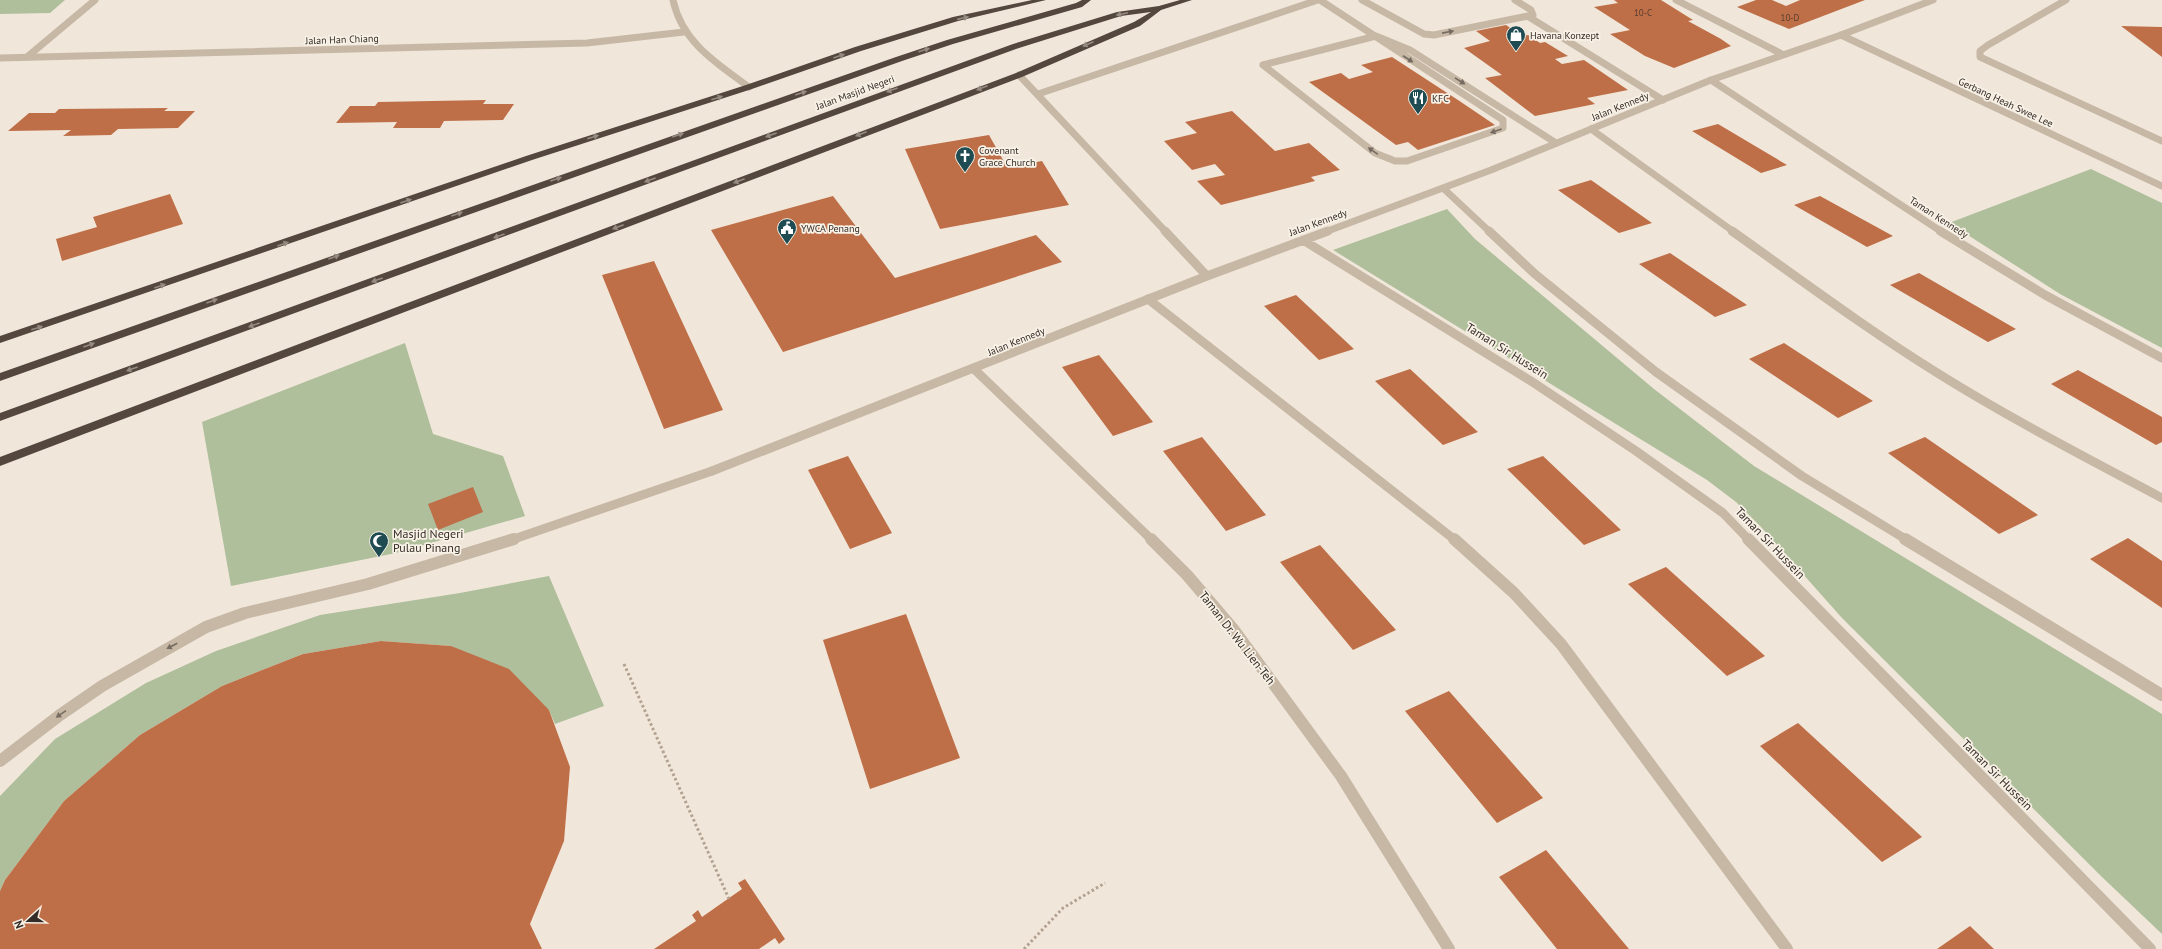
<svg xmlns="http://www.w3.org/2000/svg" width="2162" height="949" font-family="'PT Sans',sans-serif">
	<rect width="100%" height="100%" fill="#f0e7da"/>
	<!-- green -->
	<path fill="#afbe9b" d="M0,0H65L50,13L0,14Z
		M2091,169L2162,203V348L2060,294L1949,223Z
		M1447,209L1475,239L1654,389L1754,466L2162,714V934L2102,877L1842,618L1761,527L1736,502L1707,480L1333,250Z
		M405,343L433,434L503,456L525,516L396,553L231,586L202,422Z
		M549,576L604,706L555,724L549,710L451,646L381,641L303,654L222,686L140,735L64,801L5,880L0,891V796L55,739L146,683L216,651L320,615L460,593Z"/>
	<!-- building -->
	<path fill="#bf6f48" d="M1614,0H1661L1693,20L1688,21L1721,39L1731,46L1674,68L1645,56L1610,34L1630,30L1594,7L1618,3Z
		M1756,0H1772L1786,6L1800,0H1865L1789,29L1737,7Z
		M1506,25L1522,36L1528,35L1540,43L1545,42L1568,56L1555,59L1562,64L1584,60L1628,90L1587,98L1595,104L1535,116L1485,78L1502,75L1464,48L1490,41L1476,31Z
		M2121,26L2162,27V57Z
		M1392,57L1458,100L1495,125L1418,150L1408,142L1396,145L1309,82L1341,73L1349,79L1373,72L1361,65Z
		M486,100L483,104H514L503,120L444,121L440,128H393L397,122L336,123L350,106H375L378,102Z
		M168,108L164,111H195L178,128L118,129L111,135L63,136L71,130L8,131L29,113H55L59,109Z
		M1232,111L1275,151L1309,143L1340,170L1311,177L1315,181L1221,205L1197,181L1225,175L1215,164L1192,170L1164,141L1197,133L1185,122Z
		M1718,124L1787,165L1761,173L1692,131Z
		M989,135L1007,167L1042,161L1069,205L940,229L905,149Z
		M1591,180L1652,223L1619,233L1558,190Z
		M170,194L183,224L62,261L56,239L97,227L93,217Z
		M833,196L895,278L1036,235L1062,262L783,352L711,230Z
		M1820,196L1893,236L1867,247L1794,205Z
		M1670,253L1747,305L1715,317L1639,264Z
		M654,261L723,410L664,429L602,275Z
		M1919,273L2016,329L1988,342L1890,285Z
		M1296,295L1354,349L1319,360L1264,306Z
		M1784,343L1873,401L1838,418L1749,359Z
		M1099,355L1153,422L1113,436L1062,367Z
		M1410,369L1478,432L1443,445L1375,381Z
		M2078,370L2162,417V442L2156,445L2051,384Z
		M1202,437L1266,515L1226,531L1163,451Z
		M1925,437L2038,515L1999,534L1888,453Z
		M848,456L892,533L850,549L808,470Z
		M1543,456L1621,530L1584,545L1507,469Z
		M473,487L483,512L438,530L428,504Z
		M2128,538L2162,561V608L2090,559Z
		M1320,545L1396,630L1353,650L1280,562Z
		M1666,567L1765,656L1727,676L1628,584Z
		M906,614L960,758L870,789L823,640Z
		M381,641L451,646L509,669L549,710L570,767L564,841L530,924L542,949H0V891L5,880L64,801L140,735L222,686L303,654Z
		M1449,691L1543,798L1497,823L1405,711Z
		M1798,723L1922,837L1882,862L1760,746Z
		M1546,850L1629,949H1557L1499,877Z
		M745,879L785,939L779,944L775,938L759,949H654L696,921L692,915L698,910L702,917L742,889L738,883Z
		M1970,926L1994,949H1937Z"/>
	<g fill="none" stroke-linecap="round" stroke-linejoin="round">
		<!-- path -->
		<path stroke="#b3a291" stroke-width="3" stroke-dasharray="2.5 2.5" stroke-linecap="butt" d="M624,664L729,899
			M1024,949L1063,908L1105,883"/>
		<!-- lane-far2 -->
		<path stroke="#c7b8a6" stroke-width="7" d="M1362,0L1424,34L1434,35L1533,15L1531,10L1515,0
			M1676,0L1782,54
			M2066,0L1988,45L1980,51V57L2162,141
			M1529,17L1663,100
			M27,57L95,0
			M1263,65L1375,153L1395,161H1407L1503,128V120L1320,0
			M1263,65L1376,36L1410,50L1556,143
			M1038,94L1318,0
			M1591,129L1734,232"/>
		<!-- lane-far1 -->
		<path stroke="#c7b8a6" stroke-width="9" d="M1732,231C1801,280 1868,330 1939,374C2011,419 2087,458 2162,498
			M1148,299L1455,540
			M511,540L712,471"/>
		<!-- lane -->
		<path stroke="#c7b8a6" stroke-width="12" d="M1454,539L1514,593L1561,644L1787,949
			M0,761L60,715L102,686L206,627L245,613L368,584L514,539"/>
		<!-- street-far2 -->
		<path stroke="#c7b8a6" stroke-width="7" d="M673,0C682,42 716,63 749,87
			M1841,35L2162,186
			M0,58L587,43L684,32
			M1019,75L1166,232
			M1711,80L1942,232
			M1443,188L1490,232
			M1325,232L1491,170L1711,80L1841,35L1933,0"/>
		<!-- street-far1 -->
		<path stroke="#c7b8a6" stroke-width="9" d="M1165,231L1207,276
			M1489,231L1535,274L1656,372L1802,476L1907,540
			M1940,231L2045,295L2162,358
			M1303,240L1534,383L1636,451L1723,513L1749,540
			M974,369L1152,540
			M712,471L1207,276L1328,231"/>
		<!-- street -->
		<path stroke="#c7b8a6" stroke-width="12" d="M1151,539L1187,575L1234,630L1341,776L1449,949
			M1748,539L2150,949
			M1905,539L2162,695"/>
		<!-- highway -->
		<path fill="#54473e" fill-rule="evenodd" d="M1032,0H1046L958,21L861,51L752,89L532,160L0,343V336L526,156L746,85L855,47L953,17Z
			M1082,0H1091L1082,7L953,44L902,61L0,381V373L896,57L947,40L1076,3Z
			M1180,0H1192L1161,10L1140,26L1022,77L0,466V457L1016,73L1134,22L1151,12L1121,16L1019,48L0,421V413L1013,44L1117,12L1159,6Z"/>
	</g>
	<!-- one-way arrows -->
	<defs><path id="oneway-solid" d="M-6-.8H1V-3.2L6.5 0L1 3.2V.8H-6Z"/></defs>
	<g fill="#968b81">
		<use href="#oneway-solid" transform="translate(1122 14) rotate(168)"/>
		<use href="#oneway-solid" transform="translate(963 18) rotate(-13)"/>
		<use href="#oneway-solid" transform="translate(1088 44) rotate(157)"/>
		<use href="#oneway-solid" transform="translate(924 50) rotate(-18)"/>
		<use href="#oneway-solid" transform="translate(839 56) rotate(-19)"/>
		<use href="#oneway-solid" transform="translate(982 88) rotate(159)"/>
		<use href="#oneway-solid" transform="translate(892 90) rotate(160)"/>
		<use href="#oneway-solid" transform="translate(801 93) rotate(-19)"/>
		<use href="#oneway-solid" transform="translate(717 98) rotate(-18)"/>
		<use href="#oneway-solid" transform="translate(861 134) rotate(159)"/>
		<use href="#oneway-solid" transform="translate(678 135) rotate(-19)"/>
		<use href="#oneway-solid" transform="translate(771 135) rotate(160)"/>
		<use href="#oneway-solid" transform="translate(593 137) rotate(-18)"/>
		<use href="#oneway-solid" transform="translate(556 179) rotate(-19)"/>
		<use href="#oneway-solid" transform="translate(650 180) rotate(160)"/>
		<use href="#oneway-solid" transform="translate(739 181) rotate(159)"/>
		<use href="#oneway-solid" transform="translate(406 201) rotate(-19)"/>
		<use href="#oneway-solid" transform="translate(457 214) rotate(-20)"/>
		<use href="#oneway-solid" transform="translate(618 227) rotate(159)"/>
		<use href="#oneway-solid" transform="translate(499 236) rotate(160)"/>
		<use href="#oneway-solid" transform="translate(283 244) rotate(-19)"/>
		<use href="#oneway-solid" transform="translate(334 257) rotate(-20)"/>
		<use href="#oneway-solid" transform="translate(377 280) rotate(160)"/>
		<use href="#oneway-solid" transform="translate(160 286) rotate(-19)"/>
		<use href="#oneway-solid" transform="translate(212 301) rotate(-20)"/>
		<use href="#oneway-solid" transform="translate(254 325) rotate(160)"/>
		<use href="#oneway-solid" transform="translate(37 328) rotate(-18)"/>
		<use href="#oneway-solid" transform="translate(89 345) rotate(-20)"/>
		<use href="#oneway-solid" transform="translate(132 369) rotate(160)"/>
	</g>
	<g fill="#766b60">
		<use href="#oneway-solid" transform="translate(1448 32) rotate(-11)"/>
		<use href="#oneway-solid" transform="translate(1408 59) rotate(33)"/>
		<use href="#oneway-solid" transform="translate(1460 81) rotate(32)"/>
		<use href="#oneway-solid" transform="translate(1496 131) rotate(161)"/>
		<use href="#oneway-solid" transform="translate(1373 151) rotate(-145)"/>
		<use href="#oneway-solid" transform="translate(172 646) rotate(152)"/>
		<use href="#oneway-solid" transform="translate(61 714) rotate(146)"/>
	</g>
	<!-- icons -->
	<defs>
		<g id="shop-pin" transform="scale(1)"><path d="M0 17L-7.5 6A9.5 9.5 0 1 1 7.5 6Z" fill="#1f4b53" stroke="#f8f1e6"/><path d="M-5-2.5h2.3a2.7 3.5 0 0 1 5.4 0H5L5.5 6h-11ZM-1.5-2.5h3a1.5 2.3 0 0 0-3 0Z" fill="#fff"/></g>
		<g id="restaurant-pin" transform="scale(1)"><path d="M0 17L-7.5 6A9.5 9.5 0 1 1 7.5 6Z" fill="#1f4b53" stroke="#f8f1e6"/><path d="M-5-6h1v4h1v-4h1v4h1v-4h1v5L-1.5 .5V6h-2V.5L-5-1ZM5-6V6H3V1.5H1.5Q1.5-4 5-6Z" fill="#fff"/></g>
		<g id="church-pin" transform="scale(1)"><path d="M0 17L-7.5 6A9.5 9.5 0 1 1 7.5 6Z" fill="#1f4b53" stroke="#f8f1e6"/><path d="M-1.2-6h2.4v3.5h3.3v2.4h-3.3V6h-2.4V-.1h-3.3v-2.4h3.3Z" fill="#fff"/></g>
		<g id="civic-pin" transform="scale(1)"><path d="M0 17L-7.5 6A9.5 9.5 0 1 1 7.5 6Z" fill="#1f4b53" stroke="#f8f1e6"/><path d="M-.6-6.5H3V-4.5H.6V-3L4-1V1h2V6H-6V1h2V-1L-.6-3ZM-1.2 2.5V6h2.4V2.5Z" fill="#fff"/></g>
		<g id="mosque-pin" transform="scale(1)"><path d="M0 17L-7.5 6A9.5 9.5 0 1 1 7.5 6Z" fill="#1f4b53" stroke="#f8f1e6"/><path d="M3.5-4.9A6 6 0 1 0 3.5 4.9A5 5 0 1 1 3.5-4.9Z" fill="#fff"/></g>
	</defs>
	<g fill-rule="evenodd">
		<use href="#shop-pin" x="1516" y="35"/>
		<use href="#restaurant-pin" x="1418" y="98"/>
		<use href="#church-pin" x="965" y="156"/>
		<use href="#civic-pin" x="787" y="228"/>
		<use href="#mosque-pin" x="379" y="541"/>
	</g>
	<g text-anchor="middle" stroke-width="3.5" stroke-linejoin="round" paint-order="stroke">
		<!-- far-number labels -->
		<g font-size="9" fill="#573d2f">
			<text x="1643" y="16">10-C</text>
			<text x="1790" y="21">10-D</text>
		</g>
		<!-- far-poi labels -->
		<g font-size="10" fill="#342c27" stroke="#f8f1e6" text-anchor="start">
			<text x="1530" y="39">Havana Konzept</text>
			<text x="1432" y="102">KFC</text>
			<text x="979" y="154">Covenant<tspan x="979" dy="12">Grace Church</tspan></text>
			<text x="801" y="232">YWCA Penang</text>
		</g>
		<!-- far-street labels -->
		<g font-size="10" fill="#342c27" stroke="#f8f1e6">
			<text transform="translate(342 39) rotate(-2)" y="4">Jalan Han Chiang</text>
			<text transform="translate(855 92) rotate(-20)" y="4">Jalan Masjid Negeri</text>
			<text transform="translate(2006 102) rotate(25)" y="4">Gerbang Heah Swee Lee</text>
			<text transform="translate(1620 106) rotate(-22)" y="4">Jalan Kennedy</text>
			<text transform="translate(1939 217) rotate(33)" y="4">Taman Kennedy</text>
			<text transform="translate(1318 222) rotate(-20)" y="4">Jalan Kennedy</text>
			<text transform="translate(1016 341) rotate(-22)" y="4">Jalan Kennedy</text>
		</g>
		<!-- street labels -->
		<g font-size="12" fill="#342c27" stroke="#f8f1e6">
			<text transform="translate(1507 351) rotate(32)" y="4">Taman Sir Hussein</text>
			<text transform="translate(1770 543) rotate(46)" y="4">Taman Sir Hussein</text>
			<text transform="translate(1237 638) rotate(52)" y="4">Taman Dr. Wu Lien-Teh</text>
			<text transform="translate(1997 775) rotate(45)" y="4">Taman Sir Hussein</text>
		</g>
		<!-- poi labels -->
		<g font-size="12" fill="#342c27" stroke="#f8f1e6" text-anchor="start">
			<text x="393" y="538">Masjid Negeri<tspan x="393" dy="14">Pulau Pinang</tspan></text>
		</g>
	</g>
	<!-- north arrow -->
	<g transform="translate(28 921) rotate(249)" stroke="#f8f1e6" stroke-width="3" paint-order="stroke">
	<path d="M0-3L7 15L0 10L-7 15Z" fill="#342c27"/>
	<text y="-6" font-size="11" font-weight="bold" text-anchor="middle" fill="#342c27">N</text>
	</g>
</svg>
